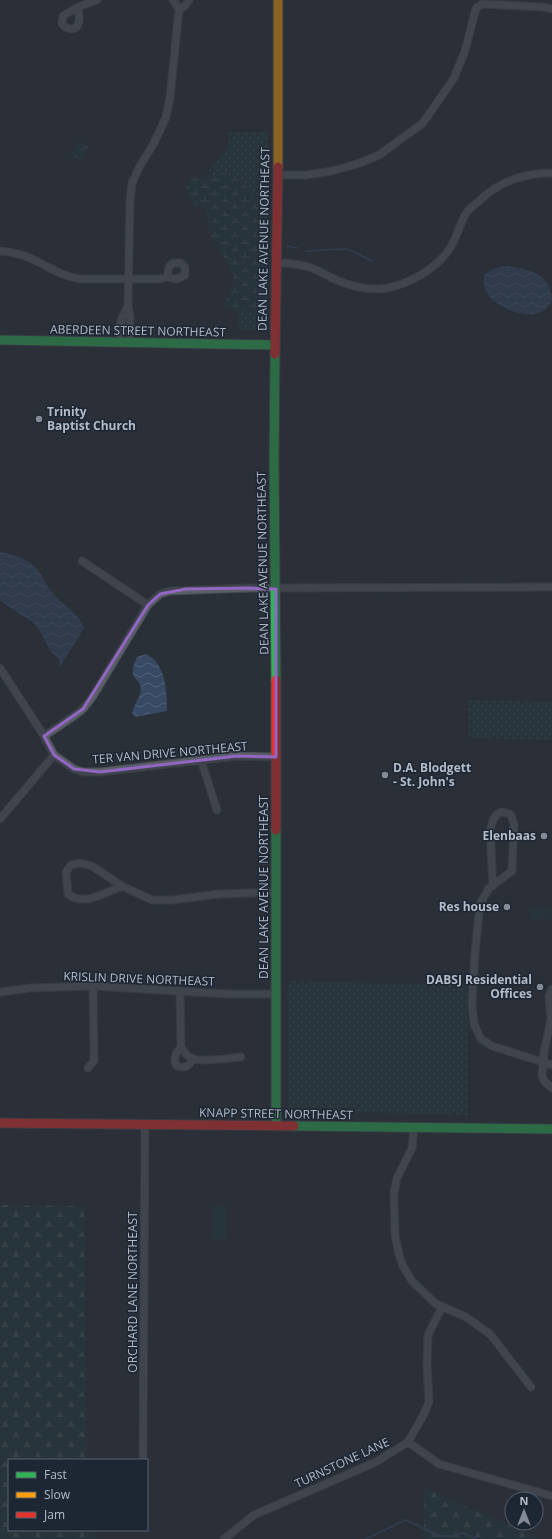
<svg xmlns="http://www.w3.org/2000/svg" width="552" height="1539" font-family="'Open Sans',sans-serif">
	<defs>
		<pattern id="grass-dots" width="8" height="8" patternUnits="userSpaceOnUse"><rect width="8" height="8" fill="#273a3e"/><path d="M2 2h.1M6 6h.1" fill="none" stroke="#445559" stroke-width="1.8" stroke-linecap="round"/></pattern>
		<pattern id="forest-firs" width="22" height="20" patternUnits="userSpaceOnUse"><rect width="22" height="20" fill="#273a3e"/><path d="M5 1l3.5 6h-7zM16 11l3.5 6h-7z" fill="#445559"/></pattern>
		<pattern id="wetland-marsh" width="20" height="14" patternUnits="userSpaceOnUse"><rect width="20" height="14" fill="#273a3e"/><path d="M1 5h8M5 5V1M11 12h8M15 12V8" fill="none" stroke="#445559"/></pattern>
		<pattern id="park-crowns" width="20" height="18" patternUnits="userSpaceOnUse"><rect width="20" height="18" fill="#273a3e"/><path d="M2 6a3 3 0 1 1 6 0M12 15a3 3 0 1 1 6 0" fill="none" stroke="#445559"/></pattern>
		<pattern id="water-waves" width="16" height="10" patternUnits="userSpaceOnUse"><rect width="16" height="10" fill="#384963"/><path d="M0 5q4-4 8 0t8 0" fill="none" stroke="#526178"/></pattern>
	</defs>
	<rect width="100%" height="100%" fill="#2a3038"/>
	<!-- grass -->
	<path fill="url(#grass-dots)" d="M229,132H268L267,330H239L235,243L193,193L228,145Z
		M467,700L552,702V740L469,738Z
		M287,981L468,985V1115L287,1111Z"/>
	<!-- forest -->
	<path fill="url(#forest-firs)" d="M0,1205L85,1206L87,1460H9V1530H92L97,1539H0Z
		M424,1488L531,1535L537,1539H424Z"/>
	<!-- wetland -->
	<path fill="url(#wetland-marsh)" d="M225,173L237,176L250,190L259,204L264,246L263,303L260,310L250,312L224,308L223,303L229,295L234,279L226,261L209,234L206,209L193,205L185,186L192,177H213Z"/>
	<!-- park -->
	<path fill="url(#park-crowns)" d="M78,142H81L89,146L80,161L71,155V152Z"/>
	<!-- pitch -->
	<path fill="#273a3e" d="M529,907H551L552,919H530Z
		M211,1206H226V1239H211Z"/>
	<!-- water -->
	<path fill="url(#water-waves)" d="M504,266C518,267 538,270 547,283C550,287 551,293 552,298C546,329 490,311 484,286C483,282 484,278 485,274L495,268Z
		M0,552C12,554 21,557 32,564C40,570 45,583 52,592C62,605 78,611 84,628L63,662L62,666L59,664V659L50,651L40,631L32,622L12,609L0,600Z
		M146,654C166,663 167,691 167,711L135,717L132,713C136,697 149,690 133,676V666L137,657Z"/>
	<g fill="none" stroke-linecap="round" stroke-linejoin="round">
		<!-- stream -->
		<path stroke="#384963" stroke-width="2" d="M287,246L297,248
			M306,251L345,249L350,250L372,261
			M366,1539L405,1520L419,1526L439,1536H452L462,1533L477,1539"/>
		<!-- street casing -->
		<g stroke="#484c53" stroke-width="9">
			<path id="street" d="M78,7C79,14 82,29 71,29C67,29 65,27 62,24L63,16Z
				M78,7L97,0
				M179,9L185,6L189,0
				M278,175H306L332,171L360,163L379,155L423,123L454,78L465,51L476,8L482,4L543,7L552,9
				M0,251C11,252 21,254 30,258C47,266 61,276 80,279H159L167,277L177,279L185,275V267L181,263H173L169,267L167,277
				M276,263C288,263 299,264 309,267C318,270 326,275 334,279C350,286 370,291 387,288C411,283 434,270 448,251C457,239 459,224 467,212C470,208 474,205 478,202C498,182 524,173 552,173
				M120,343L121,320L128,306
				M130,343V316L128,306L130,201L132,183L140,166L154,143L166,117L170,98L179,9L173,0
				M82,561L148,605
				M0,668L44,736L54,755L74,769L83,772H100L237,756L276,757
				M44,736L74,716L83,709L93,696L148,605L160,594L169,591L248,588L552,587
				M201,760L217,810
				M0,819L54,755
				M80,863L92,866L122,886C107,892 83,907 68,894L66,872L71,865Z
				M122,886L152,900H172L219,894L276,892
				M493,886L490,830C493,818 497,807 511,815L514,824L512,871L489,888L480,904L475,953L472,1004L474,1024L481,1039L492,1046L552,1065
				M552,989L549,996L551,1019L544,1052L542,1075L544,1081L552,1088
				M180,991L181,1047C184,1052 187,1057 194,1059C204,1062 230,1058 241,1057
				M0,992L30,988L93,986L227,994H277
				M181,1047C176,1053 172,1059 177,1066C185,1069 189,1066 193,1059
				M88,1068L94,1061L93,986
				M414,1127L412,1148L397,1178L394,1193L395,1235L399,1255L403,1266L412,1281L436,1304L466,1317L490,1334L531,1387
				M408,1442L439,1464L552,1496
				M143,1460L145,1124
				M224,1539L254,1515L376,1462L408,1442L424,1414L429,1402L427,1364L428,1335L442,1307"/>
		</g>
		<!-- fast casing -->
		<g stroke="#484c53" stroke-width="11">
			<path id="fast" d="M0,340L275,345
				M275,354L274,461L276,680
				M276,1125V830
				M294,1126L552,1129"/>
		</g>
		<!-- slow casing -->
		<g stroke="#484c53" stroke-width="11">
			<path id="slow" d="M278,0V167"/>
		</g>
		<!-- jam casing -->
		<g stroke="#484c53" stroke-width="11">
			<path id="jam" d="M275,354L278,167
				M276,680V830
				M0,1123L294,1126"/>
		</g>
		<!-- street -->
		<use href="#street" stroke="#5a5e66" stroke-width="7"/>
		<!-- fast -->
		<use href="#fast" stroke="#30b455" stroke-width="9"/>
		<!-- slow -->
		<use href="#slow" stroke="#ff9f0a" stroke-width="9"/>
		<!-- jam -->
		<use href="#jam" stroke="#e5322d" stroke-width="9"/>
	</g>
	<!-- marked area -->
	<path d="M0 0H552V1539H0ZM248,588L276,589V757L237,756L100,772L74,769L54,755L44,736L83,709L148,605L160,594L186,589Z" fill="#2a3038" fill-opacity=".55" fill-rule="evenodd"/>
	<path fill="none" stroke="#9266c3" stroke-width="3" stroke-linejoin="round" d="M248,588L276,589V757L237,756L100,772L74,769L54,755L44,736L83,709L148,605L160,594L186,589Z"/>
	<!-- markers -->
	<g fill="#848b96" stroke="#1d2633" stroke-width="1.5">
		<circle cx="39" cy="419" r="4"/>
		<circle cx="385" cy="775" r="4"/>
		<circle cx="544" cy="836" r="4"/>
		<circle cx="507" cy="907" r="4"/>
		<circle cx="540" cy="987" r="4"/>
	</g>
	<g text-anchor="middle" stroke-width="3" stroke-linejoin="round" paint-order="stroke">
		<!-- street labels -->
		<g font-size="12" fill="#b4bcc9" stroke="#1d2633">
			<text transform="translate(264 239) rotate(-89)" y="4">DEAN LAKE AVENUE NORTHEAST</text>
			<text transform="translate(138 331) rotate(1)" y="4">ABERDEEN STREET NORTHEAST</text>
			<text transform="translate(263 563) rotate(-91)" y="4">DEAN LAKE AVENUE NORTHEAST</text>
			<text transform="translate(170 753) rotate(-5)" y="4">TER VAN DRIVE NORTHEAST</text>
			<text transform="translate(264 887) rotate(-90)" y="4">DEAN LAKE AVENUE NORTHEAST</text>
			<text transform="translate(139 979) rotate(2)" y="4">KRISLIN DRIVE NORTHEAST</text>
			<text transform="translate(276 1114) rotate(1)" y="4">KNAPP STREET NORTHEAST</text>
			<text transform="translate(133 1292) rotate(-90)" y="4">ORCHARD LANE NORTHEAST</text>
			<text transform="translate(342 1463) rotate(-25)" y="4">TURNSTONE LANE</text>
		</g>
		<!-- poi labels -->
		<g font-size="12" font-weight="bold" fill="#b4bcc9" stroke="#1d2633" text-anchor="end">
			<text x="47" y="416" text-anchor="start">Trinity<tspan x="47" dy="14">Baptist Church</tspan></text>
			<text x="393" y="772" text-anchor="start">D.A. Blodgett<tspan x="393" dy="14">- St. John's</tspan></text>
			<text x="536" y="840">Elenbaas</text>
			<text x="499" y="911">Res house</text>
			<text x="532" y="984">DABSJ Residential<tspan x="532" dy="14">Offices</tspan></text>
		</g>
	</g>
	<!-- legend -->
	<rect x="8" y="1459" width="140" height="72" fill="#1d2633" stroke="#59626f"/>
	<rect x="16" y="1472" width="20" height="6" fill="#30b455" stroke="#59626f"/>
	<text x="44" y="1479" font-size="12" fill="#b4bcc9">Fast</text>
	<rect x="16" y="1492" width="20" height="6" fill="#ff9f0a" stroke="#59626f"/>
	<text x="44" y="1499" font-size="12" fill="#b4bcc9">Slow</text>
	<rect x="16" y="1512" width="20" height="6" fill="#e5322d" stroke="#59626f"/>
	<text x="44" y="1519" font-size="12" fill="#b4bcc9">Jam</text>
	<!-- north arrow -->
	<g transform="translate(524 1511)"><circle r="19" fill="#1d2633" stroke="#59626f"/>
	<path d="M0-3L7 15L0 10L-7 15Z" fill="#848b96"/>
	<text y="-6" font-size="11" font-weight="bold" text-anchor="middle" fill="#b4bcc9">N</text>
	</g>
</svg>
